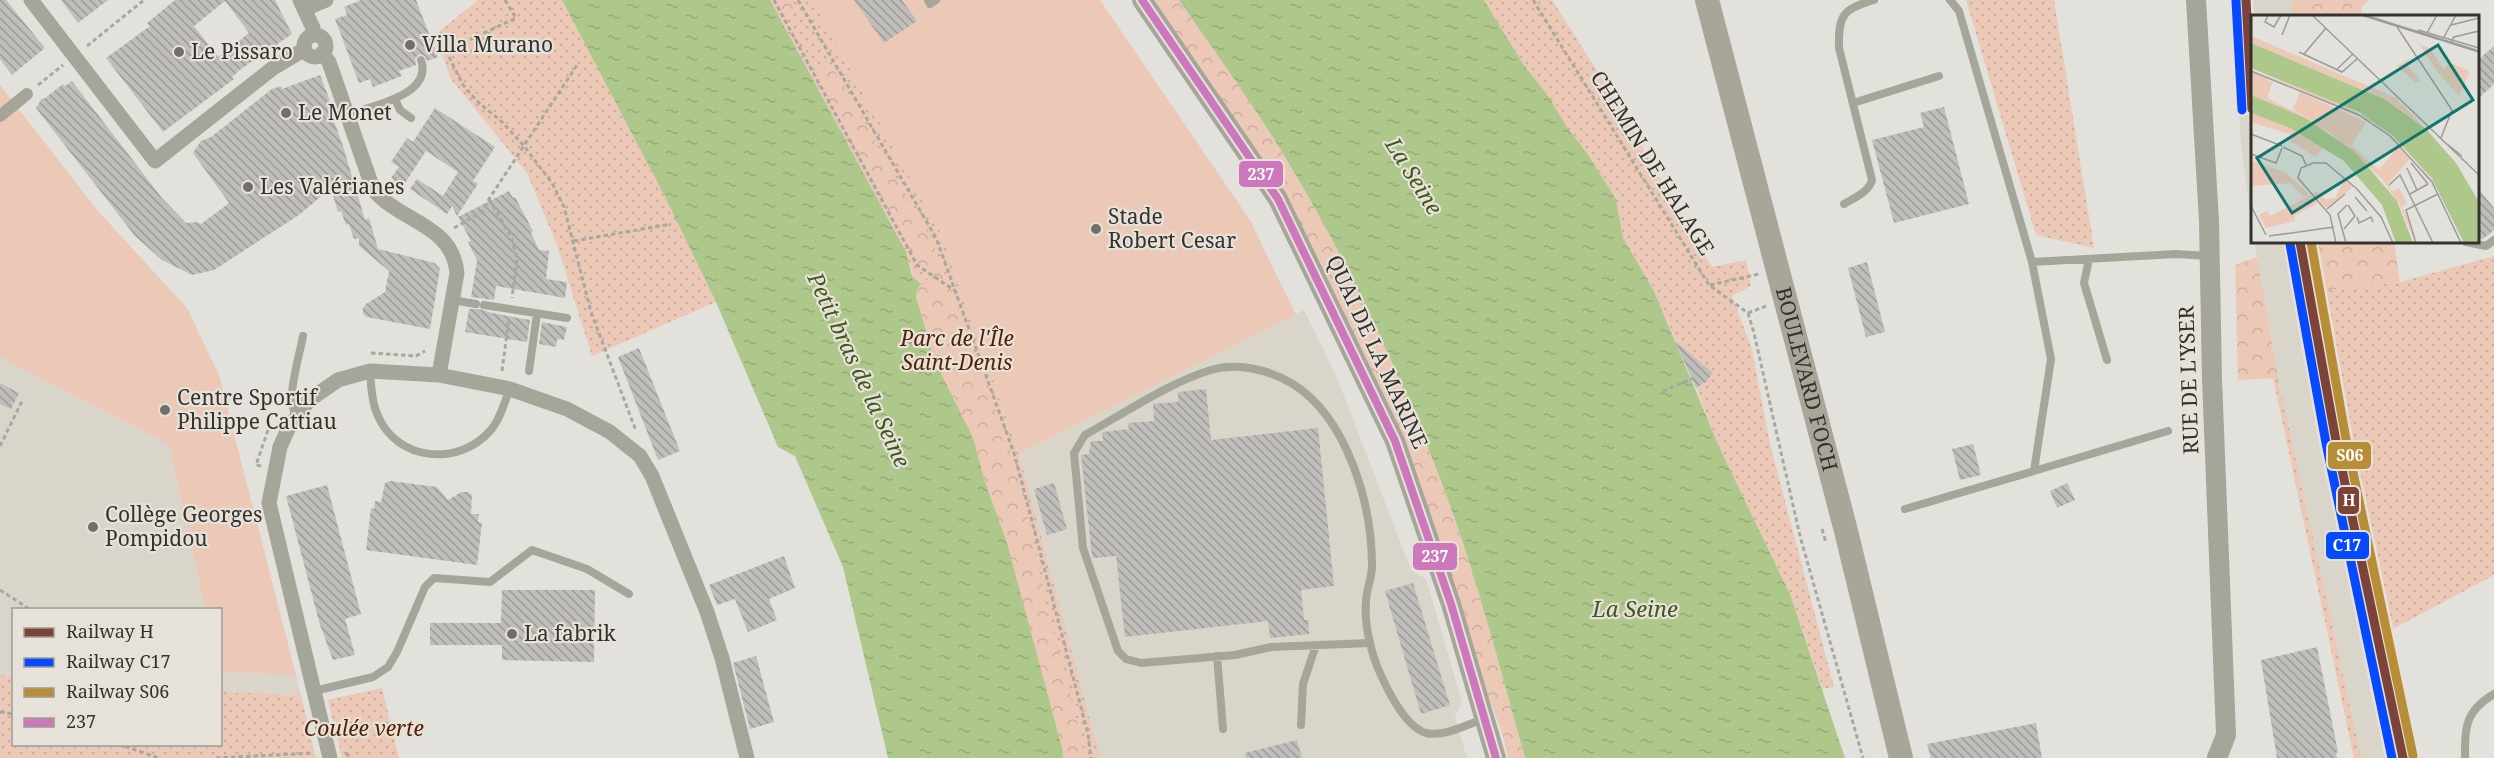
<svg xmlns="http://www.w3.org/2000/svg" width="2494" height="758" font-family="'Noto Serif',serif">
	<defs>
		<pattern id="grass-dots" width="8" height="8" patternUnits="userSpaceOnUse" patternTransform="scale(1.5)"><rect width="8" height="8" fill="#ecc9b7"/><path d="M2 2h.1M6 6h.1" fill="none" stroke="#cbad9e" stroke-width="1.8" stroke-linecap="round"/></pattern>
		<pattern id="forest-crowns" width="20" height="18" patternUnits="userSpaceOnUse" patternTransform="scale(1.5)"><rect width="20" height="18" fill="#ecc9b7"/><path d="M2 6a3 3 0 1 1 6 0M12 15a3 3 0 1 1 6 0" fill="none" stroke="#cbad9e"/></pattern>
		<pattern id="water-ripples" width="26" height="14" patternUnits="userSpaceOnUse" patternTransform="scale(1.5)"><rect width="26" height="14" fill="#aec78b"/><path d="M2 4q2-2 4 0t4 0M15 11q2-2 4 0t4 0" fill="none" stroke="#96ab78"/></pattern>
		<pattern id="building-back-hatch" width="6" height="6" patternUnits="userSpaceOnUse" patternTransform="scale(1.5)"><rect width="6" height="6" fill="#c0beba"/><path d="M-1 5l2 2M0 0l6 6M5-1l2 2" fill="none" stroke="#9d9b98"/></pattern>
	</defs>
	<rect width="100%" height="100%" fill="#e3e1dc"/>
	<!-- built -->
	<path fill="#d9d5cb" d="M2232,0H2292V16H2252V226L2241,145Z
		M2255,242H2313L2333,366L2382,635L2411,758H2354L2263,302Z
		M1304,310L1336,375L1411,570L1426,579L1462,702L1455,717L1467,758H1097L1019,454Z
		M0,357L169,445L205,609L14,610L13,676L0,675Z
		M221,672L296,675L301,695L221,692Z"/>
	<!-- grass -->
	<path fill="url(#grass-dots)" d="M478,0H562L664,195L716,302L592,356L557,245L527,173L451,79L435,35Z
		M770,0H812L943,237L1019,454L1100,758H1063L921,284L913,276L906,252Z
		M1484,0H1552L1607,86L1712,267L1746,260L1751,286L1732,296L1752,349L1770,444L1834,687L1823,689L1790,594L1721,451L1696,388L1706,382L1713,373L1692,356L1684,360L1654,291L1623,238L1616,199L1587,153L1568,129L1549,97L1523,64Z
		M1966,0H2054L2094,248L2036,235Z
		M2494,256V575L2382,635L2321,291L2400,282Z
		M2273,378H2278L2361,758H2354Z
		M0,675L13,676L14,744H220L221,692L301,695L316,758H0Z
		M382,688L399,758H342L328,700Z"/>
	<!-- forest -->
	<path fill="url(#forest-crowns)" d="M770,0H791L796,9L780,19Z
		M1150,0H1179C1219,58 1262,116 1297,177C1351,269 1397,368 1436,468C1473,562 1498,661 1525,758H1508L1503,736L1373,373Z
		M2292,0H2369L2361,8L2362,16H2292Z
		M831,65L931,238L1011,451L1025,503L1048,616L1065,671L1085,758H1063L1062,748L1007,543L985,482L973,438L935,361L916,297C917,288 921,285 928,280L906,252L811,75Z
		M2313,242H2394L2400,282L2321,291Z
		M2257,257L2278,378L2238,380L2235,265Z"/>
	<!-- garden -->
	<path fill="#ecc9b7" d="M812,0H1100L1250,220L1296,315L1019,454L943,237Z
		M0,85L98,211L187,308L219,375L296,675L221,672L220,610L205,609L169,445L0,357Z"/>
	<!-- water -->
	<path fill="url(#water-ripples)" d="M562,0H770L906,252L912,276L921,284L917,291L916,297L935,361L973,438L985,482L1007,543L1062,748L1063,758H888L843,567L795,456L778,447L716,302L664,195Z
		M1179,0H1484L1523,64L1549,97L1568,129L1587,153L1616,199L1623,238L1654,291L1721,451L1790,594L1845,758H1525C1498,661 1473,562 1436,468C1397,368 1351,269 1297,177C1262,116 1219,58 1179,0Z"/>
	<!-- building -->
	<path fill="url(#building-back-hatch)" fill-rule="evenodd" d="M0,0H6L45,48L12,75L0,59Z
		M61,0H108L78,23Z
		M175,0H275L292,34L241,69L232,77L234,79L163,132L106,58L150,26L147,23ZM225,1L249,33L218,57L194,26Z
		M361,0H416L438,57L427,61L425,56L420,54L415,58L416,65L399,71L402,76L373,87L370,79L359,83L335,19L347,15L344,7Z
		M854,0H902L917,21L884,43Z
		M2494,46V84L2478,99V60Z
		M320,75L330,101L327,102L343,146L365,220L369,218L378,249L435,263L440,269L430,329L367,317L363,314V308L366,304L385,292L389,271L359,246V238L354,239L349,224L346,225L341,211L338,212L331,188L299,215L214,270L192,275L162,260L135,236L36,108L42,98L44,99L63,84L65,86L72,81L162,198L186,223L196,222L201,224L229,203L193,153L201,141L211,137L272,89L281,86L282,89Z
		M1944,107L1969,204L1894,223L1872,140L1924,127L1920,113Z
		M435,108L495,147L473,181L478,184L457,216L452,206L447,214L410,189L417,179L443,196L458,172L426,151L403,186L391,178L399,167L391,162L407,138L413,142Z
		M2478,188L2494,208V230L2483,239L2478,238Z
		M509,191L513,198L515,197L533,231L531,233L539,250L549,251L546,279L567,282L565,298L496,286L494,300L471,297L477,260L468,242L471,241L458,217Z
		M1867,262L1885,332L1866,337L1848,268Z
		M469,309H479L492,313L530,320L527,342L465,332Z
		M542,322L567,327L564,340L557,339L556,347L539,344Z
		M1675,341L1713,373L1706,382L1696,388Z
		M639,348L680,451L658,460L618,357Z
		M0,383L19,393L11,409L0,404Z
		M1206,389L1211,440L1318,428L1334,586L1301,590L1304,620H1308L1309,634L1270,638L1268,621L1125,637L1116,556L1093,558L1092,556L1081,455L1089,454L1091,441H1103L1102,432L1129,429L1128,423L1154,421L1153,404L1178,402V392Z
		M1973,444L1981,475L1960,480L1952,449Z
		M390,481L437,487L448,500L461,492H468L472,495L471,514H479L478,522L482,523L477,565L366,550L371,508L374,509L375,501L381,502L385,483Z
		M1054,483L1067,529L1047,535L1034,489Z
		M2067,483L2075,500L2057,508L2050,491Z
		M327,485L361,614L345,619L355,655L333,660L320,625L286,496Z
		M784,556L795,588L769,599L777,620L748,632L735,599L717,605L709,585Z
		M1413,583L1450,705L1421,714L1385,591Z
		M502,590H595L594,662L502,660V645H430V623H501Z
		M2317,647L2338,752L2336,753L2337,758H2277L2261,660Z
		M756,656L774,722L750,729L733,663Z
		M2036,723L2042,758H1931L1927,744Z
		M1297,740L1302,758H1246L1245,753Z"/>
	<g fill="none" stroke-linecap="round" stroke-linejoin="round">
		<!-- path -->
		<path stroke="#a8a8a0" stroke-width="3" stroke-dasharray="4.5 3" stroke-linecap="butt" d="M505,0L516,18L446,51L463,85L478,102L502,122L524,146L552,183L564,207L591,312L636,431
			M774,0L917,265L954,290
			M798,0L936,238L1014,453L1088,734L1091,758
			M1533,0L1709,285L1748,313
			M87,46L144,0
			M38,85L63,65
			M489,199L511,237L517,258L512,298
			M454,228L483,211L489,199L577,65
			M574,241L671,224
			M1710,285L1759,274
			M1748,313L1754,333L1800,536L1863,758
			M1748,313L1766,306
			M371,353L416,356L425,351
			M502,371L509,319
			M1663,391L1692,379
			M0,446L23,399
			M261,466L256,465L269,427
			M1822,529L1826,543
			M0,590L31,610
			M0,712L14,714
			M118,744L159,758
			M346,753L351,758
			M216,758L313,753"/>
		<!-- service -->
		<path stroke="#a6a59a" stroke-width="8" d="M928,0L930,4L936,0
			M1950,0L1959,11L2032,262L2176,254L2208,256
			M395,99L400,110L411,118
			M1853,103L1939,76
			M349,114C372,106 433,95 421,60
			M1844,204C1854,198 1869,192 1872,180L1839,48C1838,15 1843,9 1874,0
			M2466,242L2486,246L2494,240
			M2089,259L2084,283L2107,360
			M452,300L476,304
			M484,305L567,318
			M370,371C371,386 372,403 378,416C398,462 459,466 490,431C500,420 504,403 510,389
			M529,371L537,314
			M297,416C284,402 300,355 303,336
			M2034,471L2168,431
			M1905,509L2034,471L2051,359L2032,262
			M1370,643L1271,647L1235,655L1141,663L1126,659L1118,651L1083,548L1074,453L1085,435C1123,414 1170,382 1211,370C1238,362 1270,370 1293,384C1348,419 1372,505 1372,566C1372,578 1366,590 1366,602C1365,614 1367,631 1370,643C1375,667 1401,726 1426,733C1443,737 1467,725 1483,719
			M1217,656L1223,729
			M314,691L373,677L388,667L397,652L425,587L434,578L490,582L532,550L587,569L629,594
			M1301,725L1303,684L1316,645
			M2465,758C2465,727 2465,711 2494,694"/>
		<!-- pedestrian -->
		<path stroke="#a6a59a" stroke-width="12" d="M0,116L27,94"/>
		<!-- minor -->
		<path stroke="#a6a59a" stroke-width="15" d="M31,0L155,161L273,68L305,49
			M300,0L313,28L314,35
			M304,9L326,0
			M304 46a11 11 0 1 1 22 0a11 11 0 1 1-22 0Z
			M322,53L329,62L373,189C400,223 452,223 457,273L439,375
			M330,758L269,503L280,447L288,429L309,400L338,380L370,371L439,375L510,389L567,409L610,432L640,456L652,476L707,612L722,658L747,758"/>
		<!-- tertiary -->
		<path stroke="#a6a59a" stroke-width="20" d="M1142,0L1278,199L1395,441L1451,604L1496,758
			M2196,0L2209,221L2212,379L2226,735L2217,758"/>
		<!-- primary -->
		<path stroke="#a7a698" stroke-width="24" id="s1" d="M1707,0L1846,531L1901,758"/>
		<!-- bus-1 casing -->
		<g stroke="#e6e2d9" stroke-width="12">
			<path id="bus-1" d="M1142,0L1278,199L1395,441L1451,604L1496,758"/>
		</g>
		<!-- bus-1 -->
		<use href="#bus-1" stroke="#cd78bd" stroke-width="8"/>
		<!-- rail-1 casing -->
		<g stroke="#e6e2d9" stroke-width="14">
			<path id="rail-1" d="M2246,0L2252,109
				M2300,242L2336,441L2403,758"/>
		</g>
		<!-- rail-2 casing -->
		<g stroke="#e6e2d9" stroke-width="14">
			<path id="rail-2" d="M2236,1L2242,110
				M2290,244L2326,443L2392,758"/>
		</g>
		<!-- rail-3 casing -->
		<g stroke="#e6e2d9" stroke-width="14">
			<path id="rail-3" d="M2311,242L2346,439L2413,756"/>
		</g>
		<!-- rail-1 -->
		<use href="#rail-1" stroke="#7b4339" stroke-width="9"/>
		<!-- rail-2 -->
		<use href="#rail-2" stroke="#0749ff" stroke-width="9"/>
		<!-- rail-3 -->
		<use href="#rail-3" stroke="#b88d37" stroke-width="9"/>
	</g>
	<!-- markers -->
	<g fill="#716f6c" stroke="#e6e2d9" stroke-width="2">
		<circle cx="410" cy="45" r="6"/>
		<circle cx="179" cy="52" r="6"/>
		<circle cx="286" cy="113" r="6"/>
		<circle cx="248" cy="187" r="6"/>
		<circle cx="1096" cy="229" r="6"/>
		<circle cx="165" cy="410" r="6"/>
		<circle cx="93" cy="527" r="6"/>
		<circle cx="512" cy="634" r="6"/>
	</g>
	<g text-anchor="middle" stroke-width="4.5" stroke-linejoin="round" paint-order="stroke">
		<!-- poi labels -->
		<g font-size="21" fill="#34322f" stroke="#e6e2d9" text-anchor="start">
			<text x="422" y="52">Villa Murano</text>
			<text x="191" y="59">Le Pissaro</text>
			<text x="298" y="120">Le Monet</text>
			<text x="260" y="194">Les Valérianes</text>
			<text x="1108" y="224">Stade<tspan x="1108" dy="24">Robert Cesar</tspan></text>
			<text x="177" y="405">Centre Sportif<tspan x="177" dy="24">Philippe Cattiau</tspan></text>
			<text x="105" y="522">Collège Georges<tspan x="105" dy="24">Pompidou</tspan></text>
			<text x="524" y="641">La fabrik</text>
		</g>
		<!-- street labels -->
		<g font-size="21" fill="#34322f" stroke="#e6e2d9">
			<text transform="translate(1652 163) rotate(58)" y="7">CHEMIN DE HALAGE</text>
			<text transform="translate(1377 352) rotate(65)" y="7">QUAI DE LA MARINE</text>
			<text dy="7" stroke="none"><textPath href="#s1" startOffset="392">BOULEVARD FOCH</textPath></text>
			<text transform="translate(2189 380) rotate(-92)" y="7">RUE DE L'YSER</text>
		</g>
		<!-- park labels -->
		<g font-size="21" font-style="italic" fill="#562100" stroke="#e6e2d9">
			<text x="957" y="346">Parc de l'Île<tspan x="957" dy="24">Saint-Denis</tspan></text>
			<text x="364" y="736">Coulée verte</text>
		</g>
		<!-- water labels -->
		<g font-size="22" font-style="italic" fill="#40581d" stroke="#e6e2d9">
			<text transform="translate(1414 176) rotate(58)" y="8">La Seine</text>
			<text transform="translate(859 370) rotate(65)" y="8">Petit bras de la Seine</text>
			<text x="1635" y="617">La Seine</text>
		</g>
	</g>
	<!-- overview -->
	<g transform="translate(2251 15)">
		<rect width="228" height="228" fill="#e3e1dc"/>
		<path d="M0,21L145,83L171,110L129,82L0,28ZM161,42L155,49L170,66L165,68L146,51ZM199,48L219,56L208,81L188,59ZM0,57L14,62L16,67L22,66L16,83L85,117L127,154L132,150L144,161L136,169L141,176L148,173L156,189L151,192L158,204L164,228L149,190L131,164L83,120L0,80ZM0,98L39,113L72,133L65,142L39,126L41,120L0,107ZM93,165L102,172L76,193L62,179L65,176L74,184L84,183ZM60,180L67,188L44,201V206L15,213L8,200L16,196L19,201Z" fill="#ecc9b7"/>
		<path d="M159,16L170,30L179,33L193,55L188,59ZM0,53L70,80L123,106L163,140L185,171L156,136L123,108ZM0,57L14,62L20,68L17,74L10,70L0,73ZM69,110L100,130L128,158L132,157L134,165Z" fill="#ecc9b7"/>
		<path d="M147,132L159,144L144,161L132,150Z" fill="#ecc9b7"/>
		<path d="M49,77L115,107L101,130L42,94ZM0,146L34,157L58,179L53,182L39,168L0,171Z" fill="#ecc9b7"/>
		<path d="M0,28L133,84L174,113L205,148L228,187V228H213L180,162L141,120L108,97L0,53ZM0,80L54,103L104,137L146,186L162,228H145L131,190L93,146L39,113L0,98Z" fill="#aec78b"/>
		<path fill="none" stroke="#9d9b97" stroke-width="1.5" d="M17,0L14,7L23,12L30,0M61,0L228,160M110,0L228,37M114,0L228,36M200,10L228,3M146,12L201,95L190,123M167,15L228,33M176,18L186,0M31,20L39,0M193,22L205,0M200,27L203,22L228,16M48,37L91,57L107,43M53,39L75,13M85,55L102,39M0,56L108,100L139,121L181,167L210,228M0,119L31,131M191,125L211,141M32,132L51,141L55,150M0,139L25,148L31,133M160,148L177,169M156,153L166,175M138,170L149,160L182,228M159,179L177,169M104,182L116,196M0,191L15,220M76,194L94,179M106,202L108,208L120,202L122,207M93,214L104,201L97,190M18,221L83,212M85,228L79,200L47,163L50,153L62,148H75L106,174L130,202L142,228M95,228L87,199L96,190M165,228L155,195L187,179"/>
		<path fill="#0f766e" fill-opacity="0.15" stroke="#0f766e" stroke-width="3" d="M187,30L222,85L41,198L6,143Z"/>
		<rect width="228" height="228" fill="none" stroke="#34322f" stroke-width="3"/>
	</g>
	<g stroke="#e6e2d9" stroke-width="2">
		<rect x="1238" y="160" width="46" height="28" rx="6" fill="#cd78bd"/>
		<rect x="2327" y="441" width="45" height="29" rx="6" fill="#b88d37"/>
		<rect x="2337" y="486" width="23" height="29" rx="6" fill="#7b4339"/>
		<rect x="2325" y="531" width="45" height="29" rx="6" fill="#0749ff"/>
		<rect x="1412" y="542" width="46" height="29" rx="6" fill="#cd78bd"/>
	</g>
	<g font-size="16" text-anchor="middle" font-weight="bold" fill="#fff">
		<text x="1261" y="180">237</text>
		<text x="2350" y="461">S06</text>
		<text x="2349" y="506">H</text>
		<text x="2347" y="551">C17</text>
		<text x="1435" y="562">237</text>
	</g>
	<!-- legend -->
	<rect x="12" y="608" width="210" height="138" fill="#e6e2d9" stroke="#9f9c95" stroke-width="1.5"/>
	<rect x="24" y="628" width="30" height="9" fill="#7b4339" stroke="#9f9c95" stroke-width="1.5"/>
	<text x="66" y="638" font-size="18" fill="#34322f">Railway H</text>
	<rect x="24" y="658" width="30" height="9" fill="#0749ff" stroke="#9f9c95" stroke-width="1.5"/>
	<text x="66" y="668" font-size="18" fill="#34322f">Railway C17</text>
	<rect x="24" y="688" width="30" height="9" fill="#b88d37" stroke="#9f9c95" stroke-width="1.5"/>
	<text x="66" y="698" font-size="18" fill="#34322f">Railway S06</text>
	<rect x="24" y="718" width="30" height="9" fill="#cd78bd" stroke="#9f9c95" stroke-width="1.5"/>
	<text x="66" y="728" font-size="18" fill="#34322f">237</text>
</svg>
